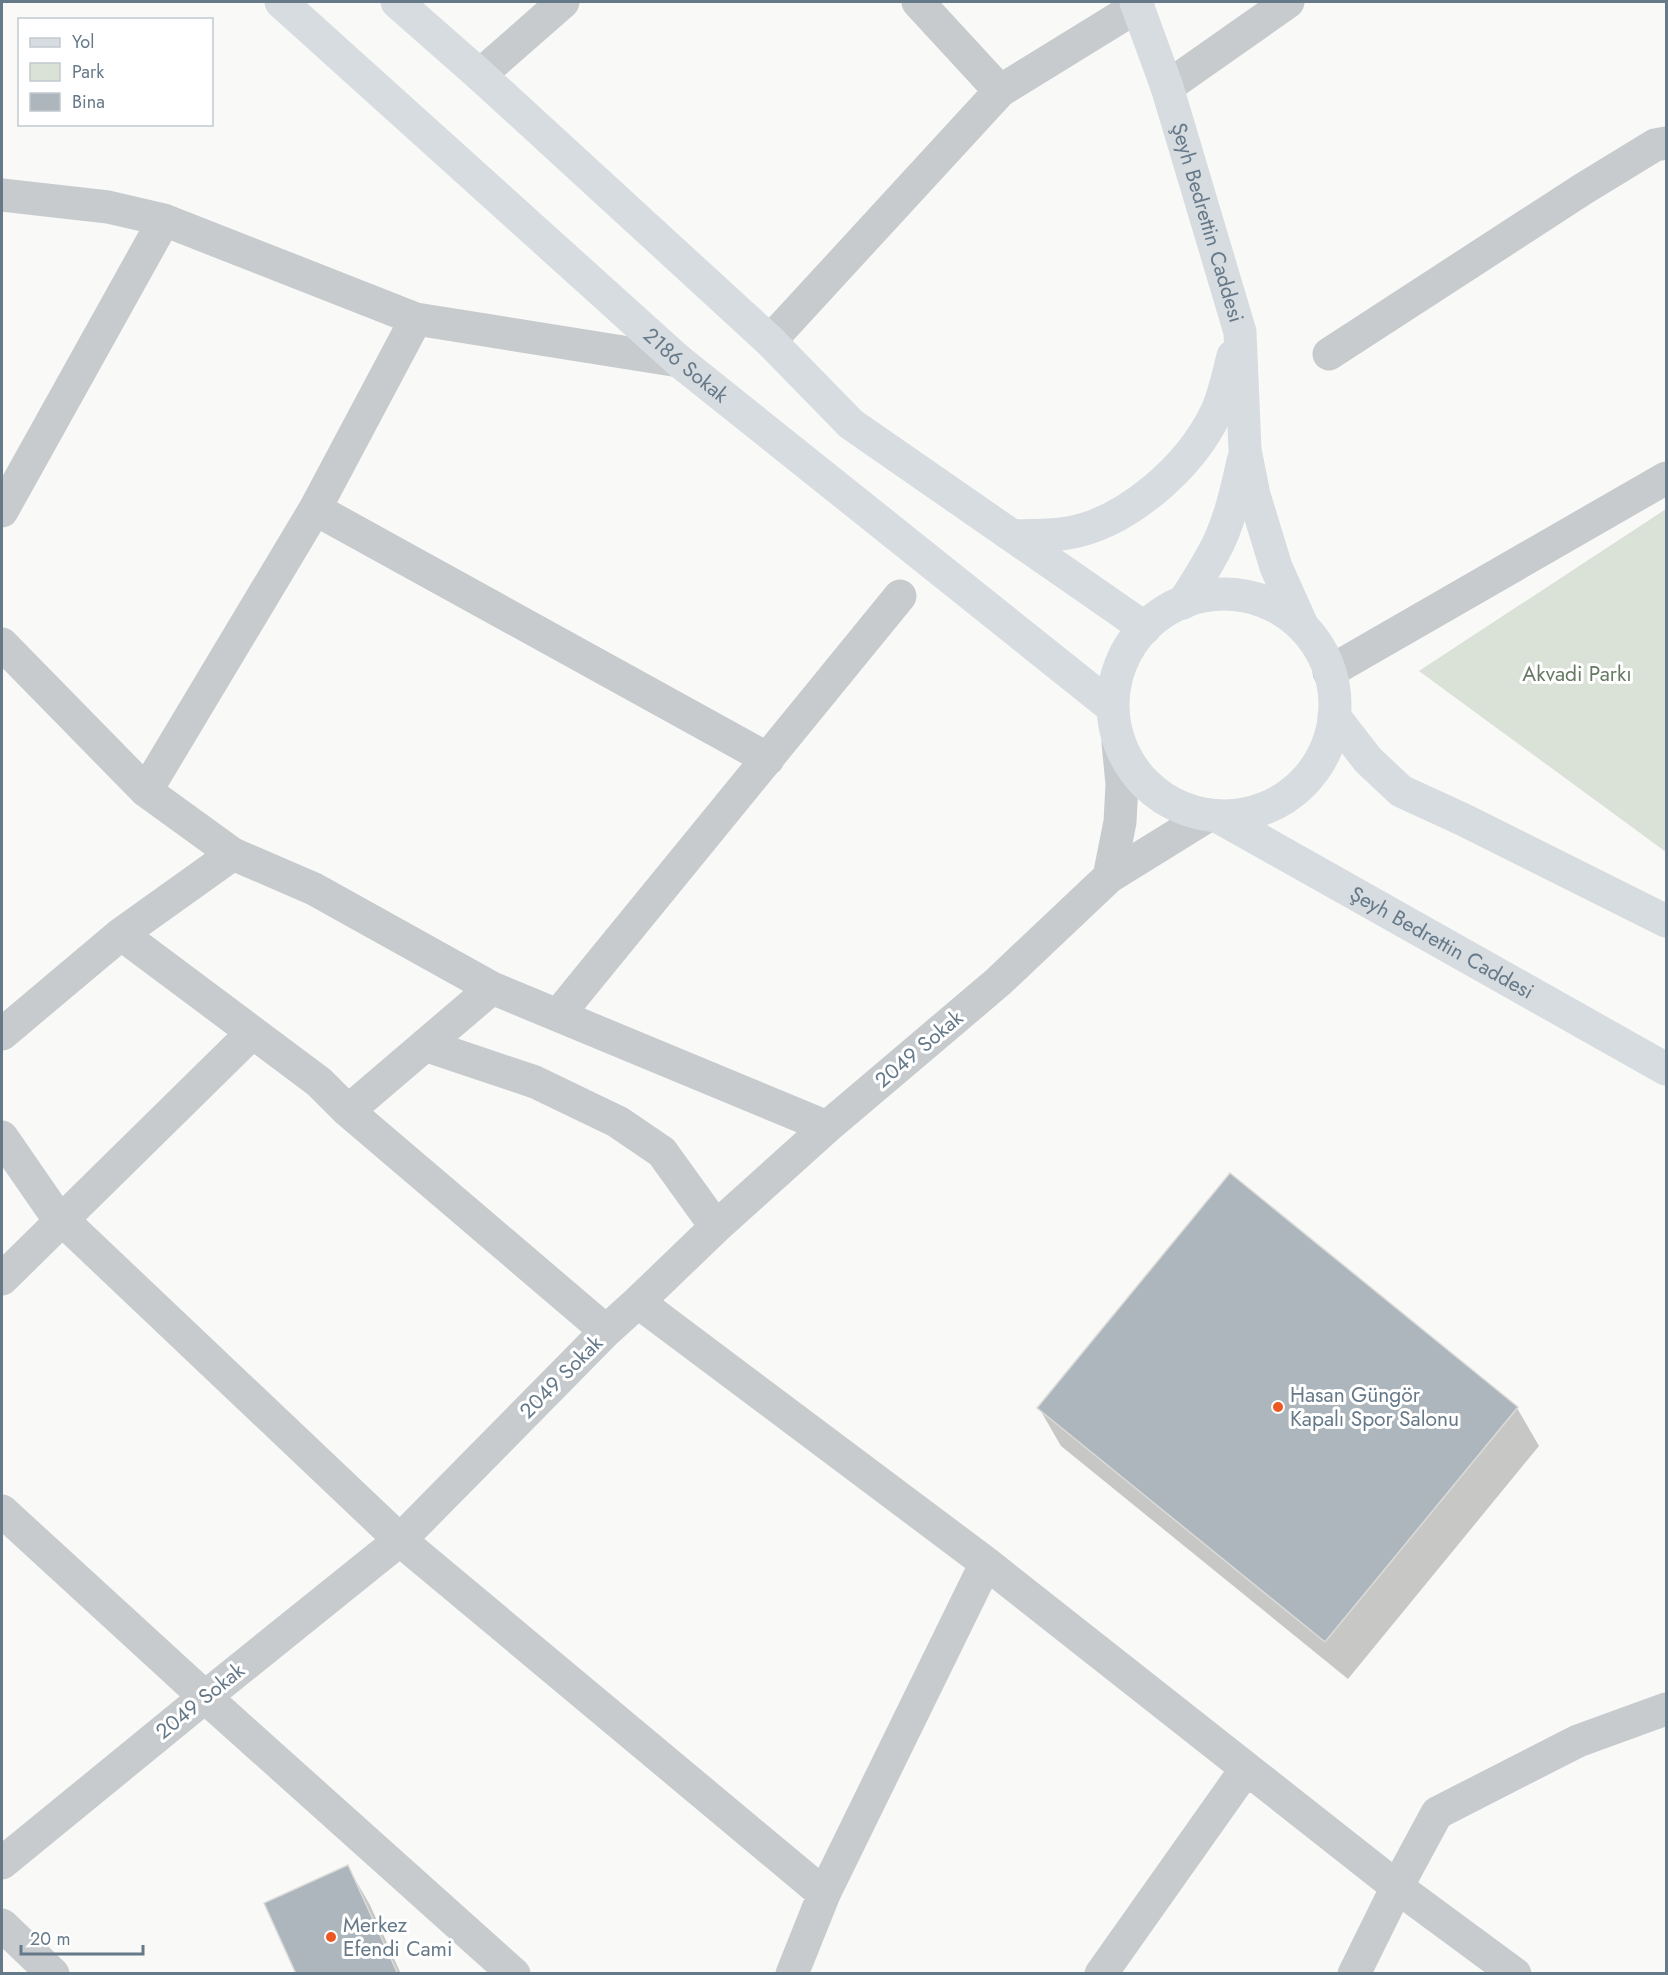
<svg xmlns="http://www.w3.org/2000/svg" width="1668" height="1975" font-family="Jost,sans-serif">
	<rect width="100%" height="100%" fill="#f9f9f7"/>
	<!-- green -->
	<path fill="#dae1d7" d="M1666,509V852L1419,671Z"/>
	<!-- shadow -->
	<path fill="#0003" d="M1039,1408H1517L1539,1446L1348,1679L1061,1446Z
		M348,1867L370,1905L401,1974H298Z"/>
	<!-- building -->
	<path fill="#adb6bc" stroke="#dbdbd9" stroke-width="1.5" d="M1230,1173L1518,1407L1325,1642L1037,1408Z
		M348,1865L397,1972L394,1974H296L264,1903Z"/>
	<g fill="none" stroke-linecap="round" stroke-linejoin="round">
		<!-- minor -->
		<path stroke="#c7cbce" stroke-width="33" d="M918,2L1000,91
			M480,75L563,2
			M1167,87L1288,2
			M2,195L108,207L164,220L416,319L679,361
			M770,341L1000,91L1138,6
			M1329,354L1583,189L1655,145L1666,143
			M315,509L768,759
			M2,511L164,220
			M2,644L146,791L233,854L314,889L492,988L827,1127
			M1329,672L1666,478
			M146,791L315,509L416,319
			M1109,877L1120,822L1122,784L1118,743
			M121,934L319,1082L348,1111L606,1331
			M559,1014L900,596
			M2,1034L121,934L233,854
			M425,1045L535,1082L618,1122L662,1152L716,1227
			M348,1111L492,988
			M2,1137L53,1211L400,1540L824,1894
			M2,1279L252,1033
			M638,1302L986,1563L1397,1887L1515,1974
			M2,1511L205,1697L514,1974
			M2,1863L205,1697L400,1540L606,1331L638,1302L716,1227L827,1127L998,982L1109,877L1209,815
			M2,1925L53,1974
			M792,1974L824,1894L986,1563
			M1101,1974L1246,1769"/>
		<!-- tertiary -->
		<path stroke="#c7cbce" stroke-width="33" d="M1354,1974L1397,1887L1437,1813L1578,1741L1666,1709"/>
		<!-- secondary -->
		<g stroke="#d6dce0" stroke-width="33">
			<path id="s1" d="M281,2L679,361L1112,707"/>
			<path d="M397,2L480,75L770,341L851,424L1145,628"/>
			<path id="s2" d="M1136,2L1167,87L1240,332L1245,450L1254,495L1276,567L1302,625"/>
			<path d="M1013,536C1031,535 1050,536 1068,533C1127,523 1190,467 1216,413C1224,396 1228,375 1233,356"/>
			<circle cx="1224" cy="705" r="111"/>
			<path d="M1183,603C1196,583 1209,563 1219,542C1231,516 1237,488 1243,461"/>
			<path d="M1334,716L1368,760L1401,791L1464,820L1666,921"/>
			<path id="s3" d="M1217,816L1666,1069"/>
		</g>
	</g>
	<!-- markers -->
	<g fill="#ed5822" stroke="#fff" stroke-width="2">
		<circle cx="1278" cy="1407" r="6"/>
		<circle cx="331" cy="1937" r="6"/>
	</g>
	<g text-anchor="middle" stroke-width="6" stroke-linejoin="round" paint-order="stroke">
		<!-- street labels -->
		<g font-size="21" fill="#667989" stroke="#fff">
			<text dy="7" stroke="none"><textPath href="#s2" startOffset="232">Şeyh Bedrettin Caddesi</textPath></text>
			<text dy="7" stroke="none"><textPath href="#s1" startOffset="544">2186 Sokak</textPath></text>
			<text dy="7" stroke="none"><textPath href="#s3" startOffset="258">Şeyh Bedrettin Caddesi</textPath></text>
			<text transform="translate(919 1049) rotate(-40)" y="7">2049 Sokak</text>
			<text transform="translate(561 1377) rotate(-45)" y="7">2049 Sokak</text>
			<text transform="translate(200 1701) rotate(-39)" y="7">2049 Sokak</text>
		</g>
		<!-- park labels -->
		<g font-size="21" fill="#667a62" stroke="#fff">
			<text x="1577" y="681">Akvadi Parkı</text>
		</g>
		<!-- poi labels -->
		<g font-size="21" fill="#667989" stroke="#fff" text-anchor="start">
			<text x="1290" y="1402">Hasan Güngör<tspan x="1290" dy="24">Kapalı Spor Salonu</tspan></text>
			<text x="343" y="1932">Merkez<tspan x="343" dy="24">Efendi Cami</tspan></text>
		</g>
	</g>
	<!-- border -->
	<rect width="1668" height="1975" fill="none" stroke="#667989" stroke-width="6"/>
	<!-- legend -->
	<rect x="18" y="18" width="195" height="108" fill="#ffffff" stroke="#c2c9d0" stroke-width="1.5"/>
	<rect x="30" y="38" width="30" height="9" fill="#d6dce0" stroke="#c2c9d0" stroke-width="1.5"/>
	<text x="72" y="48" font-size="18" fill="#667989">Yol</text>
	<rect x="30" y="63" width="30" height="18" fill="#dae1d7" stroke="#c2c9d0" stroke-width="1.5"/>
	<text x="72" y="78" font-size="18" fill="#667989">Park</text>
	<rect x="30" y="93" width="30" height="18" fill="#adb6bc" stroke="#c2c9d0" stroke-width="1.5"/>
	<text x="72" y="108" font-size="18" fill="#667989">Bina</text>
	<!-- scale -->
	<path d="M21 1945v9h122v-9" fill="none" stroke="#667989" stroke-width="3"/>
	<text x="30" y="1945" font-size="18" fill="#667989" stroke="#ffffff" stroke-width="4.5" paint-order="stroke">20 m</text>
</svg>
